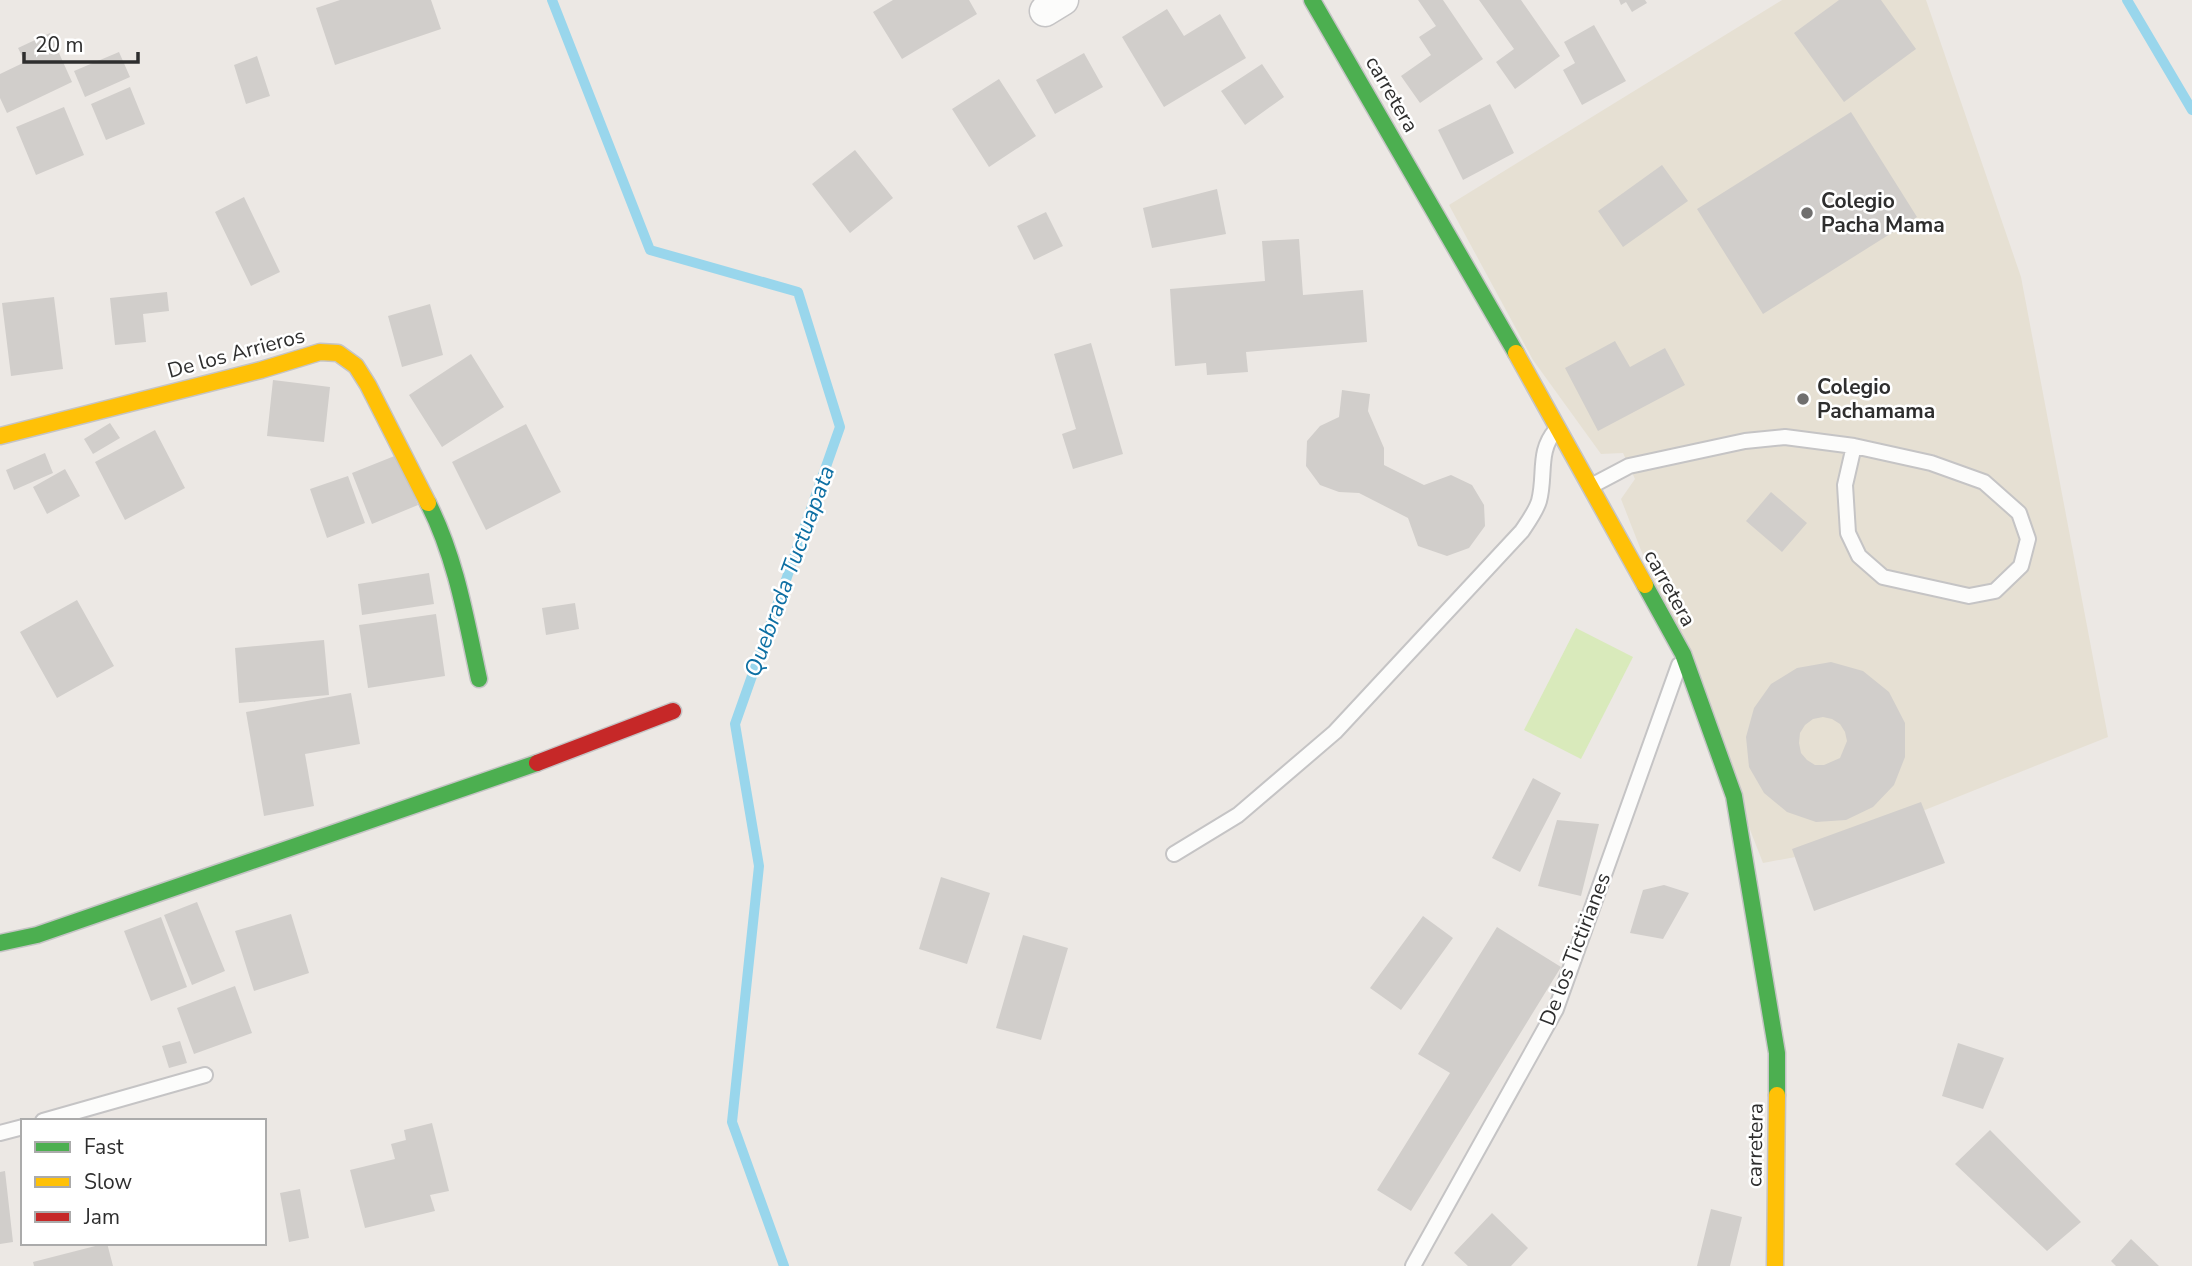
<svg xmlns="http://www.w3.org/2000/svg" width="2192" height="1266" font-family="'Nunito Sans',sans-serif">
	<rect width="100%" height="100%" fill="#ece8e4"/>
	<!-- education -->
	<path fill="#e6e0d3" d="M1782,0H1926L2021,277L2108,737L1817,853L1763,863L1621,499L1635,479L1623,453L1601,454L1533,360L1449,205Z"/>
	<!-- pitch -->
	<path fill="#d9eabb" d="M1576,628L1633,657L1581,759L1524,730Z"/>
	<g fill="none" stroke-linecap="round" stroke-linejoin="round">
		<!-- stream -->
		<path stroke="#99d6ec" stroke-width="10" d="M552,0L650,250L798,292L840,427L735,724L759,866L732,1122L784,1266
			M2127,0L2192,110"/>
	</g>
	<!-- building -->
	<path fill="#d1cecb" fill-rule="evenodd" d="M340,0H431L441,29L335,65L316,8Z
		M893,0H969L977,14L902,59L873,12Z
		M1418,0H1443L1483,59L1420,103L1401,76L1431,55L1419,37L1436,26Z
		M1479,0H1521L1560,56L1515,89L1496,62L1514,49Z
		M1619,0H1645L1647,3L1632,12L1626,2L1621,5Z
		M1839,0H1881L1916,49L1844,102L1794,33Z
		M1167,9L1184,36L1220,14L1246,58L1164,107L1122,37Z
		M1594,25L1626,81L1582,105L1563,70L1575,63L1564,42Z
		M50,33L72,82L7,113L0,98V74L25,62L18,48Z
		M119,52L130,77L85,97L74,71Z
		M1084,53L1103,87L1055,114L1036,80Z
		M257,56L270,96L246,104L234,65Z
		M1262,64L1284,97L1245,125L1221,91Z
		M999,79L1036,136L989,167L952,109Z
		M130,87L145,124L106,140L91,104Z
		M1490,104L1514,153L1463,180L1438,130Z
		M64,107L84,155L36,175L16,127Z
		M1851,112L1917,217L1763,314L1697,209Z
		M855,150L893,198L850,233L812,184Z
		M1662,165L1688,201L1623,247L1598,211Z
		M1217,189L1226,234L1152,248L1143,208Z
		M244,197L280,272L251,286L215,212Z
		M1046,212L1063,246L1034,260L1017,226Z
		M1299,239L1303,295L1363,290L1367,342L1246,352L1248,372L1207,375L1206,363L1175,366L1170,289L1265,281L1262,241Z
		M167,292L169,311L143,314L146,342L115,345L110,298Z
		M54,297L63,369L11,376L2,303Z
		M430,304L443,355L402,367L388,316Z
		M1615,341L1630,367L1665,348L1685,385L1598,431L1565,368Z
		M1091,343L1123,454L1073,469L1062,434L1076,429L1054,354Z
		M471,354L504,407L442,447L409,395Z
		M273,380L330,387L324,442L267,436Z
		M1342,390L1370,394L1368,411L1384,448V465L1424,485L1451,475L1472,485L1484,505L1485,526L1469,548L1447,556L1418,546L1408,518L1359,493L1339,492L1320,485L1306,466L1307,441L1320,426L1339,417Z
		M110,423L120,438L93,454L84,439Z
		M526,424L561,492L486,530L452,462Z
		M155,430L185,488L125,520L95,462Z
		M45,453L53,473L14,490L6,470Z
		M397,455L418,505L372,524L352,473Z
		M65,469L80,496L47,514L33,487Z
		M348,476L365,523L327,538L310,489Z
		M1771,492L1807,523L1782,552L1746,521Z
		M429,573L434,604L362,615L358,584Z
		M77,600L114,666L57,698L20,632Z
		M575,603L579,629L546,635L542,608Z
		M436,614L445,676L368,688L359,625Z
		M324,640L329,695L239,703L235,648Z
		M1831,662L1863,671L1889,692L1905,723V757L1894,785L1873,807L1846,820L1816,822L1787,812L1764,793L1749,767L1746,737L1754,708L1771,684L1797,668ZM1823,717L1832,719L1840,724L1845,732L1847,741L1840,758L1824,765H1815L1807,760L1801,753L1799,743L1800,733L1805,725L1813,719Z
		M351,693L360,744L305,754L314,806L264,816L246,712Z
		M1533,778L1561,793L1520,872L1492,858Z
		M1921,802L1945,863L1814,911L1792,849Z
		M1557,820L1599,824L1581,896L1538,886Z
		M941,877L990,893L967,964L919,949Z
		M1664,885L1689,893L1663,939L1630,933L1643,890Z
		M197,902L225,971L192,985L164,915Z
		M291,914L309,973L254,991L235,931Z
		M1423,916L1453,938L1401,1010L1370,988Z
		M161,917L187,987L151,1001L124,931Z
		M1497,927L1561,967L1411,1211L1377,1190L1450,1073L1418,1054Z
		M1023,935L1068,948L1041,1040L996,1028Z
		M235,986L252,1033L194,1054L177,1008Z
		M180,1041L187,1063L169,1068L162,1046Z
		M1958,1043L2004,1058L1983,1109L1942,1096Z
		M432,1123L449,1191L430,1195L435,1211L365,1228L350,1170L395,1159L391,1144L406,1140L404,1130Z
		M1990,1130L2081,1222L2047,1251L1955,1164Z
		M5,1171L13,1242L0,1244V1172Z
		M300,1189L309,1238L289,1242L280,1193Z
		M1711,1209L1742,1217L1730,1266H1697Z
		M1492,1213L1528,1248L1511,1266H1468L1454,1253Z
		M2131,1239L2159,1266H2116L2111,1261Z
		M107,1243L113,1266H34L33,1262Z"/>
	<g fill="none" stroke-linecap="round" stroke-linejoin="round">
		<!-- lane casing -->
		<g stroke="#c5c4c5" stroke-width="18">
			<path id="lane" d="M1593,485L1629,466L1745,441L1785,437L1854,446L1931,463L1984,482L2019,513L2028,539L2021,566L1995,591L1969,596L1883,577L1859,556L1848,533L1845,485L1854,446
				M1174,854L1238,815L1335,732L1522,531C1528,522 1536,511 1539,501C1546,475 1537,451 1556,430
				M43,1121L205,1075
				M0,1133L23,1127
				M1413,1266L1556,1009L1679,665"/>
		</g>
		<!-- street casing -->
		<g stroke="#c5c4c5" stroke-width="33">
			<path id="street" d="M1045,11L1063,0"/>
		</g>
		<!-- fast casing -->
		<g stroke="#c5c4c5" stroke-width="19">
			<path id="fast" d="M1312,0L1516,353
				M428,503C456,558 466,619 479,679
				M1645,585L1683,654L1734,796L1777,1053V1095
				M0,943L37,935L537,763"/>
		</g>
		<!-- slow casing -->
		<g stroke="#c5c4c5" stroke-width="19">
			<path id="slow" d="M1516,353L1645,585
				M0,436L261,370L320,352L338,353L356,366L368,385L428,503
				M1775,1266L1777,1095"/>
		</g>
		<!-- jam casing -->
		<g stroke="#c5c4c5" stroke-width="19">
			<path id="jam" d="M537,763L673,711"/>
		</g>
		<!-- lane -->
		<use href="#lane" stroke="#fcfcfb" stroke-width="14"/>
		<!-- street -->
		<use href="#street" stroke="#fcfcfb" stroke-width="30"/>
		<!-- fast -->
		<use href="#fast" stroke="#4caf50" stroke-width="16"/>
		<!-- slow -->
		<use href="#slow" stroke="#ffc107" stroke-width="16"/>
		<!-- jam -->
		<use href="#jam" stroke="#c62828" stroke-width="16"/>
	</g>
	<!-- markers -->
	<g fill="#706f6e" stroke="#fff" stroke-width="2.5">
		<circle cx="1807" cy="213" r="7"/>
		<circle cx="1803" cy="399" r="7"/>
	</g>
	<g text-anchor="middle" stroke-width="5" stroke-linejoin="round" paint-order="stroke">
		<!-- street labels -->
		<g font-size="21" fill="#2e2e2e" stroke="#fff">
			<text transform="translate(1392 94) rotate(60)" y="7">carretera</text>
			<text transform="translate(236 353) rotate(-15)" y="7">De los Arrieros</text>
			<text transform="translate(1670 588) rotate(61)" y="7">carretera</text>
			<text transform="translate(1575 949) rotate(-69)" y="7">De los Tictirianes</text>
			<text transform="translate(1755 1145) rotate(-89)" y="7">carretera</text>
		</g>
		<!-- poi labels -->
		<g font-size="21" font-weight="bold" fill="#2e2e2e" stroke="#fff" text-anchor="start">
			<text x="1821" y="208">Colegio<tspan x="1821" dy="24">Pacha Mama</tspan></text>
			<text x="1817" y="394">Colegio<tspan x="1817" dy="24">Pachamama</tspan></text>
		</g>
		<!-- water labels -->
		<g font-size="23" font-style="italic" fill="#0d6fa3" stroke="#fff">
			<text transform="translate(789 571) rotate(-70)" y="8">Quebrada Tuctuapata</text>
		</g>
	</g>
	<!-- legend -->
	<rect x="21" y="1119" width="245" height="126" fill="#ffffff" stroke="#ababab" stroke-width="2"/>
	<rect x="35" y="1142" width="35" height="10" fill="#4caf50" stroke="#ababab" stroke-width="2"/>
	<text x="84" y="1154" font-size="21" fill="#2e2e2e">Fast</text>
	<rect x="35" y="1177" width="35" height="10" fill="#ffc107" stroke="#ababab" stroke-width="2"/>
	<text x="84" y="1189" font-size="21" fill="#2e2e2e">Slow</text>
	<rect x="35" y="1212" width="35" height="10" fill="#c62828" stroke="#ababab" stroke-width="2"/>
	<text x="84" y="1224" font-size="21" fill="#2e2e2e">Jam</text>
	<!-- scale -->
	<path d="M24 52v10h114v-10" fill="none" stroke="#2e2e2e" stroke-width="3.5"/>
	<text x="35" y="52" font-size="21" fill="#2e2e2e" stroke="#ffffff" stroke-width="5" paint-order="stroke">20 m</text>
</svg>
